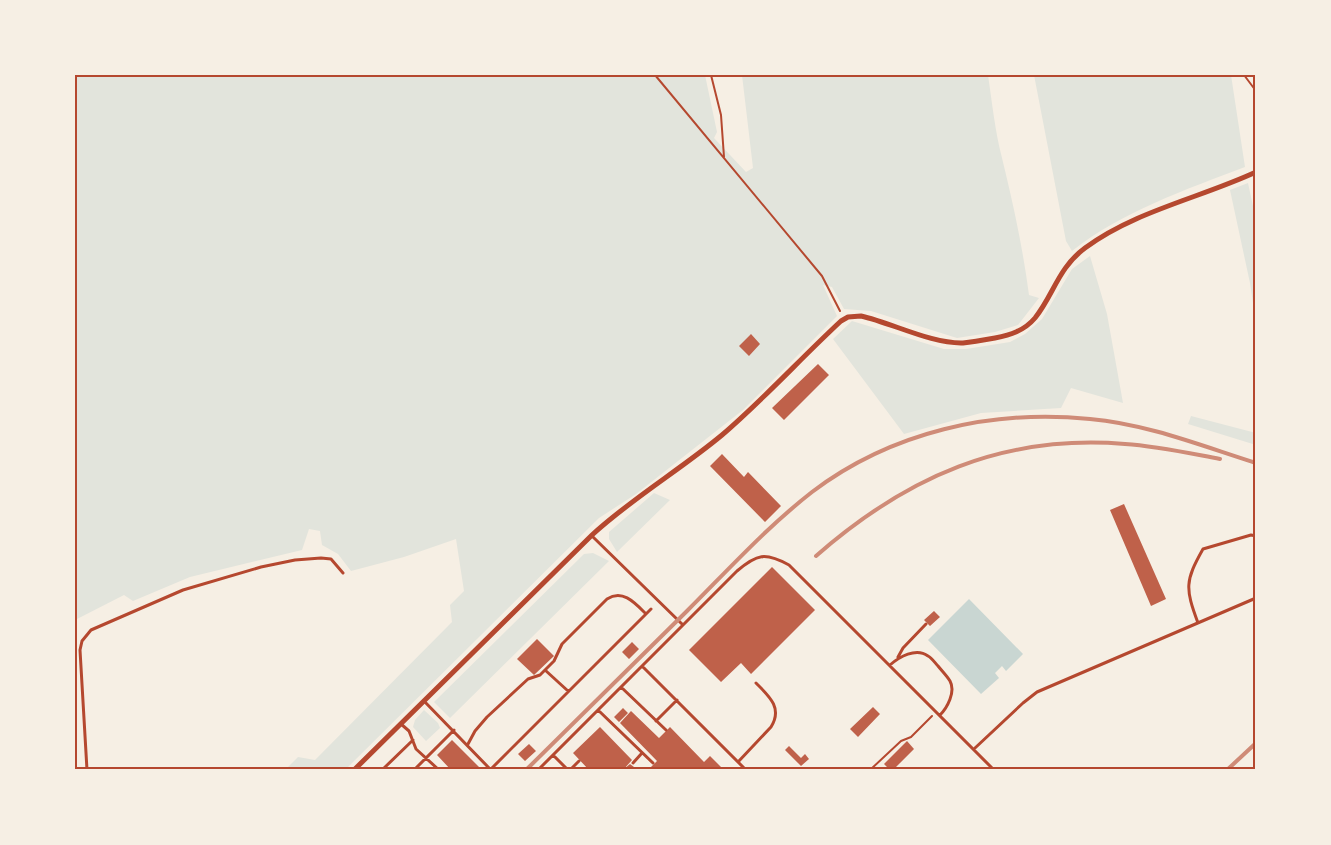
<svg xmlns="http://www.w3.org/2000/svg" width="1331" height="845" font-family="'PT Sans',sans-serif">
	<rect width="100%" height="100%" fill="#f6efe4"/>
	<!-- green -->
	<path fill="#e2e4dc" d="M75,75H705L717,132L714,138L746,172L753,168L742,75H988C992,102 995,131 1002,158C1013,203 1023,249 1029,295L1039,298L1018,325L995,332L957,338L871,311L844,309L832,287L823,285L837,316L743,410L636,494L599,518L345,770H285L298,757L315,760L452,622L450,605L464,591L456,539L404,557L351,571L338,554L322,545L320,531L309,529L302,550L190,577L133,601L124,595L77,619L75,626Z
		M1034,75H1231L1245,167C1185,190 1123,211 1072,251L1066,241Z
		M1248,183L1256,220V323L1250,283L1230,190Z
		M1090,256L1107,314L1123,403L1071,388L1061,408L981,413L904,434L833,339L852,321L944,349H966L1010,342L1025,334L1042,319L1072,269Z
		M1191,416L1256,433V445L1188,424Z
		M654,493L670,500L617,552L609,539V532Z
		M593,553L609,561L450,718L434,702L584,554Z
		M424,710L438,723L440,728L426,741L413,727L415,720Z"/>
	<!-- water -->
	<path fill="#c9d6d2" d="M969,599L1023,654L1006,671L1002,666L995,673L999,678L981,694L928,640Z"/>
	<!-- building -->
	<path fill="#bf614a" d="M751,334L760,344L749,356L739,346Z
		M818,364L829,375L784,420L772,408Z
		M722,454L744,477L748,472L781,506L765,522L710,466Z
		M1124,504L1166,599L1151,606L1110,510Z
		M772,567L815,610L751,674L741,663L721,682L689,650Z
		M934,611L940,617L930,626L924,620Z
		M537,639L554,656L534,675L517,659Z
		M632,642L639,649L629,659L622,652Z
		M873,707L880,714L858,737L850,729Z
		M623,708L628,713L619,722L614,717Z
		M631,711L659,738L670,727L704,762L710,756L724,770H648L657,761L620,723Z
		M600,727L632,760L624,769L630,764L634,767L631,770H589L573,753Z
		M452,740L482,770H451L437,755Z
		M907,741L914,749L893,770H890L884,764Z
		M529,744L536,751L525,761L518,754Z
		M789,746L801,758L805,754L809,759L801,766L785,750Z"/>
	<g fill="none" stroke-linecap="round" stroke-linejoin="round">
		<!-- path -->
		<path stroke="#b5482f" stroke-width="2" d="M655,75L822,276L840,311
			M711,75L721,115L724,157
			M1244,75L1256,91
			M870,770L901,741L911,737L932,716"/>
		<!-- service -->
		<path stroke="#b5482f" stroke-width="3" d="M592,536L683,625
			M1198,623C1185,588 1185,581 1203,549L1251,535L1256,536
			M898,657L903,648L926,624
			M890,665C899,657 916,647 928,656C932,658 935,663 938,666C942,671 947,676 950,681C956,692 947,708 940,715
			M642,666L746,770
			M545,670L568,691
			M621,687L666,730
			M424,701L490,769
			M598,710L653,763
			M656,721L677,700
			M401,724L409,731L416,749L439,770
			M468,744L475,731L487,717L528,679L540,675L554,661L562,644L607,599C623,589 635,603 646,614
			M975,748L1023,703L1037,692L1256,598
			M553,755L568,770
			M738,762L771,727C783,708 769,696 756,683
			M633,763L642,753
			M491,769L651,609
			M87,770L80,650L82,641L91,630L183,590L261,567L295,560L321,558L331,559L343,573
			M382,770L413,740
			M414,770L454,730
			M538,770L737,571C757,554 765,552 789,565L994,770
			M570,770L579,761"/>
		<!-- minor -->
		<path stroke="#b5482f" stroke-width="5" d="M354,770L592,535C632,498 680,470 722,435C764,399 801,358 841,321L848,317L861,316C892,323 932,344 963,343C973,342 984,340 995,338C1010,335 1024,331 1035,318C1054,294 1058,268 1085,248C1135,211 1200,198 1256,172"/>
		<!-- rail -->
		<path stroke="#cf8b77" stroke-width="4" d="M816,556C906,477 1003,434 1125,444C1157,446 1188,453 1220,459
			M526,770C580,717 634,664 687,611C728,570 767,527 812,492C891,432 992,409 1090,419C1147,424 1202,446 1256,463
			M1227,770L1256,743"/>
	</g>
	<!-- border -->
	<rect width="1331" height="845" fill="none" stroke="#f6efe4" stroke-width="153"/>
	<rect x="76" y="76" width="1178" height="692" fill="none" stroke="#b5482f" stroke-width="2"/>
</svg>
